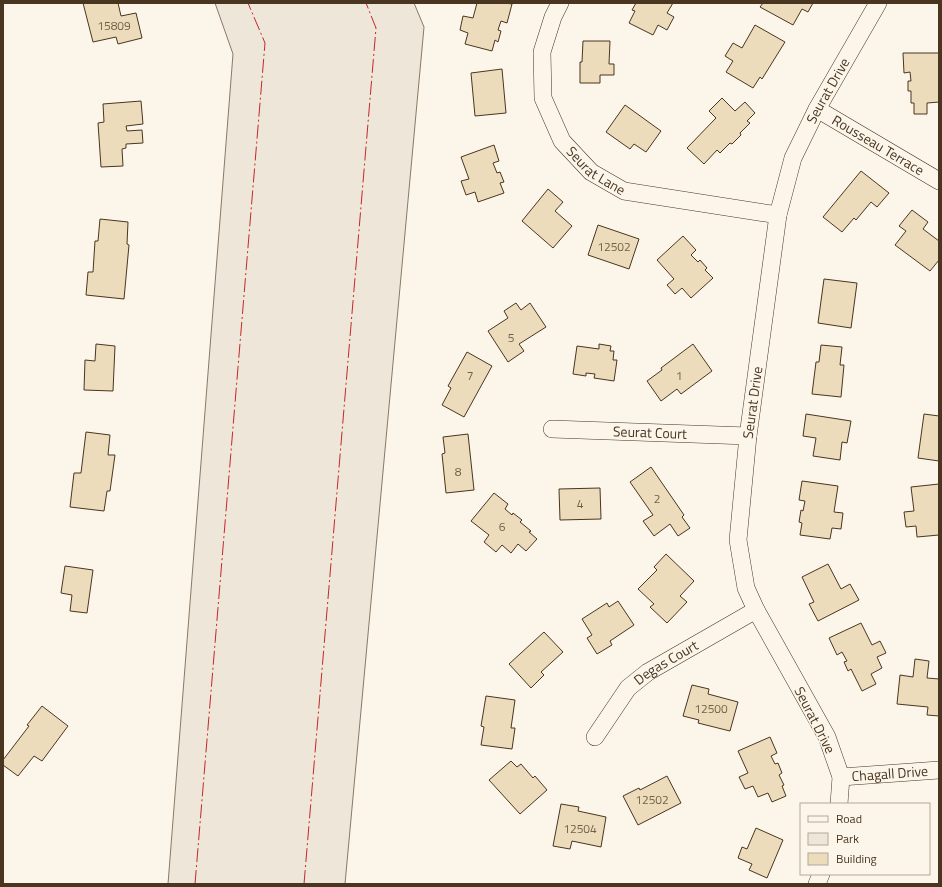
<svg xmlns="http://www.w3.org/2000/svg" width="942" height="887" font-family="'Titillium Web',sans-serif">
	<rect width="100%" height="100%" fill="#fbf6e9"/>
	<!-- green -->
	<path fill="#ede6d9" stroke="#887966" d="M215,3H414L424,27L345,884H168L233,54Z"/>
	<!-- building -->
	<path fill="#ecdcbc" stroke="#4a3520" d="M83,3H118L121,16L136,13L142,38L118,44L116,37L93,42Z
		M477,3H506L512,4L507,23L501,21L498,30L501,31L498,42L495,40L492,51L465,44L468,33L460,30L463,16L473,18Z
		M636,3H673L667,13L674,17L667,30L658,25L653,35L629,23L635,11L632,10Z
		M763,3H813L808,12L802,9L793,25L760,7Z
		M755,25L785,42L762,79L760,77L753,88L726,72L733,61L725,56L733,43L742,48Z
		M583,41H610L609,64H614V75H600V83H580V62H582Z
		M903,53H939V102L927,103V114H914V103H911V91H908V81H911L910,72L904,73Z
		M502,69L506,113L475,116L471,73Z
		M722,98L735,111L745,102L755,113L747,121L750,123L740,133L741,135L732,144L730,143L720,153L717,150L704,164L687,148L716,118L709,111Z
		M141,101L143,124L126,126L127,131L142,130L143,143L126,144V148L122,149L123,166L101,167L98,123L104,122L103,104Z
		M625,105L661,131L646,152L634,144L630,149L606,132Z
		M494,145L499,161L493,163L497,173L500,172L504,182L500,183L504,193L478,202L475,192L466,195L461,181L469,179L461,157Z
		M861,171L889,193L877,207L871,202L856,220L854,218L842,232L823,217Z
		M548,189L563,202L555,211L572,226L553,248L522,221Z
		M912,210L928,222L923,229L939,241V260L930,271L895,245L906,231L899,226Z
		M100,219L128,222L127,244L129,245L124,299L86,295L88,272H93L95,241H98Z
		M598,225L639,239L629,269L588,255Z
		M683,236L696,250L691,255L698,262L700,260L707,268L705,270L713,278L691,298L682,288L675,294L667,285L674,279L657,260Z
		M824,279L857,283L851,328L818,323Z
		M516,303L521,310L530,303L546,327L519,344L524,351L508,362L488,331L508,318L504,311Z
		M96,344L115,346L113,391L84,390L85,360L95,361Z
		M599,344L611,346L610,351H614L613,360H617L614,381L594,378L595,374L586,373V376L573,374L577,346L599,349Z
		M693,344L712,371L681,394L677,389L661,401L647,381L662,370L661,368Z
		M821,345L842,347L840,365H844L841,397L812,394L816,362H819Z
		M467,352L492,366L464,417L442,405L451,388L448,386Z
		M806,414L851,421L847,443L842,442L840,460L813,456L816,438L803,436Z
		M924,414L939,416V461L918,458Z
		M86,432L110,435L108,455H115L110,491H107L104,511L70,507L74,473H81Z
		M468,434L474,490L446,493L442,454L445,453L443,437Z
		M651,467L684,515L682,517L690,528L678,536L670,524L654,536L643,521L653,515L630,482Z
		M802,481L838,486L834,512L843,513L841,529L832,528L830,539L800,535L802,523L799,522L801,510L803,511L805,501L799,500Z
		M939,484V535L917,537L916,526L906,527L904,512L914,511L911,487Z
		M600,488L601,519L560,520L559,489Z
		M494,493L508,504L505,509L512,515L513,513L522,520L520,522L531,531L529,532L537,539L526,551L518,544L511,553L502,545L496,552L484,542L489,535L471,521Z
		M666,554L694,581L680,596L687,602L667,623L650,607L654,604L638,589L657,570L654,567Z
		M828,564L841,589L850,584L859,600L818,621L809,604L814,602L802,577Z
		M65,566L93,570L87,613L70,611L72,595L61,593Z
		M618,601L634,625L610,641L612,645L597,654L587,638L592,635L582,619L607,603L609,607Z
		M861,623L872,645L880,641L886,653L877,657L882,668L871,674L876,684L862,691L851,669L848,671L844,662L847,661L842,652L837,655L829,638Z
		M544,632L563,652L541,672L544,675L531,688L509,664Z
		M915,659L929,661L927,678L939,679V716L927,715L928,707L897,704L900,675L913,677Z
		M692,685L709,689L708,694L738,702L730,731L698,723L699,720L683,716Z
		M486,696L515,700L511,728H515L512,749L481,745L484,727L481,726Z
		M42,706L68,726L42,761L34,756L18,776L3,765V760L29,726L27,725Z
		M770,737L777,753L771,756L775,764L778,763L782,773L779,775L784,785L782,786L786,796L772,802L768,793L758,797L753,786L745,789L739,777L748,773L738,751Z
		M511,761L517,767L521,764L533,778L535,776L547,790L520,814L489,780Z
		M667,776L681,803L638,825L623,796L639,788L640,790Z
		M561,804L579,807L578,811L606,817L601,847L572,841L570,849L553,846Z
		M756,828L783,840L767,878L749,870L752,864L738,858L742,847L747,849Z"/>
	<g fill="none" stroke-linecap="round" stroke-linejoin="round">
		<!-- minor casing -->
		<g stroke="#4a3520" stroke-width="18">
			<g id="minor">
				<path id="s1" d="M560,3L553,17L542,52L543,98L562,141L591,172L624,191L778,215"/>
				<path id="s2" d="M817,109L939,181"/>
				<path id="s3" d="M552,429L748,436"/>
				<path id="s4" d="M595,737L628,688L648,672L756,610"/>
				<path id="s5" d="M841,777L939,770"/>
				<path id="s6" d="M839,804L841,777L827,737L756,610L746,588L738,540L748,436L778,215L793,158L817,109L878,3"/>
				<path d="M817,884L821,874"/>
			</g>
		</g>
		<!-- minor -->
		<use href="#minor" stroke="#fbf6e9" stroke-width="17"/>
		<!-- power -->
		<path stroke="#c62828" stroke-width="1" stroke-dasharray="14 3 2 3" stroke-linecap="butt" d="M195,884L265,43L248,3
			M304,884L376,28L366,3"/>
	</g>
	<g text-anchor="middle" stroke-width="3" stroke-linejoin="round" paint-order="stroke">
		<!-- number labels -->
		<g font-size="12" fill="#725f47">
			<text x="114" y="30">15809</text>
			<text x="614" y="251">12502</text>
			<text x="511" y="342">5</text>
			<text x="470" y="380">7</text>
			<text x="679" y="380">1</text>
			<text x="458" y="476">8</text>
			<text x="657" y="503">2</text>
			<text x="580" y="508">4</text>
			<text x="502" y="531">6</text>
			<text x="711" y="713">12500</text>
			<text x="652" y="804">12502</text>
			<text x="580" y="833">12504</text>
		</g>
		<!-- street labels -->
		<g font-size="14" fill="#4a3520" stroke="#fbf6e9">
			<text dy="5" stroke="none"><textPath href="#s6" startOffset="750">Seurat Drive</textPath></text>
			<text dy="5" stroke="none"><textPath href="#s2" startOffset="71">Rousseau Terrace</textPath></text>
			<text dy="5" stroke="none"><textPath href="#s1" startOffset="191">Seurat Lane</textPath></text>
			<text dy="5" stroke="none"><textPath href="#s6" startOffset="426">Seurat Drive</textPath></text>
			<text dy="5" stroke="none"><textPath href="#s3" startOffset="98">Seurat Court</textPath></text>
			<text dy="5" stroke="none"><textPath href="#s4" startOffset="105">Degas Court</textPath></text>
			<text transform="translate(815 720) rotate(63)" y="5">Seurat Drive</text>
			<text dy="5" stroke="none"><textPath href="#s5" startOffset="49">Chagall Drive</textPath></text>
		</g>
	</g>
	<!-- border -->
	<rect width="942" height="887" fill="none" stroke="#4a3520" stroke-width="8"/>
	<!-- legend -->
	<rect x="800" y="803" width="130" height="72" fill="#fbf6e9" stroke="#b4a999"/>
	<rect x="808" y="816" width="20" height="6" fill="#fbf6e9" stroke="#b4a999"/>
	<text x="836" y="823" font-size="12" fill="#4a3520">Road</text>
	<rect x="808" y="833" width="20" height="12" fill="#ede6d9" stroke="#b4a999"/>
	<text x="836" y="843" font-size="12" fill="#4a3520">Park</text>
	<rect x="808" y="853" width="20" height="12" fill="#ecdcbc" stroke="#b4a999"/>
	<text x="836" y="863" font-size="12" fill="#4a3520">Building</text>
</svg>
